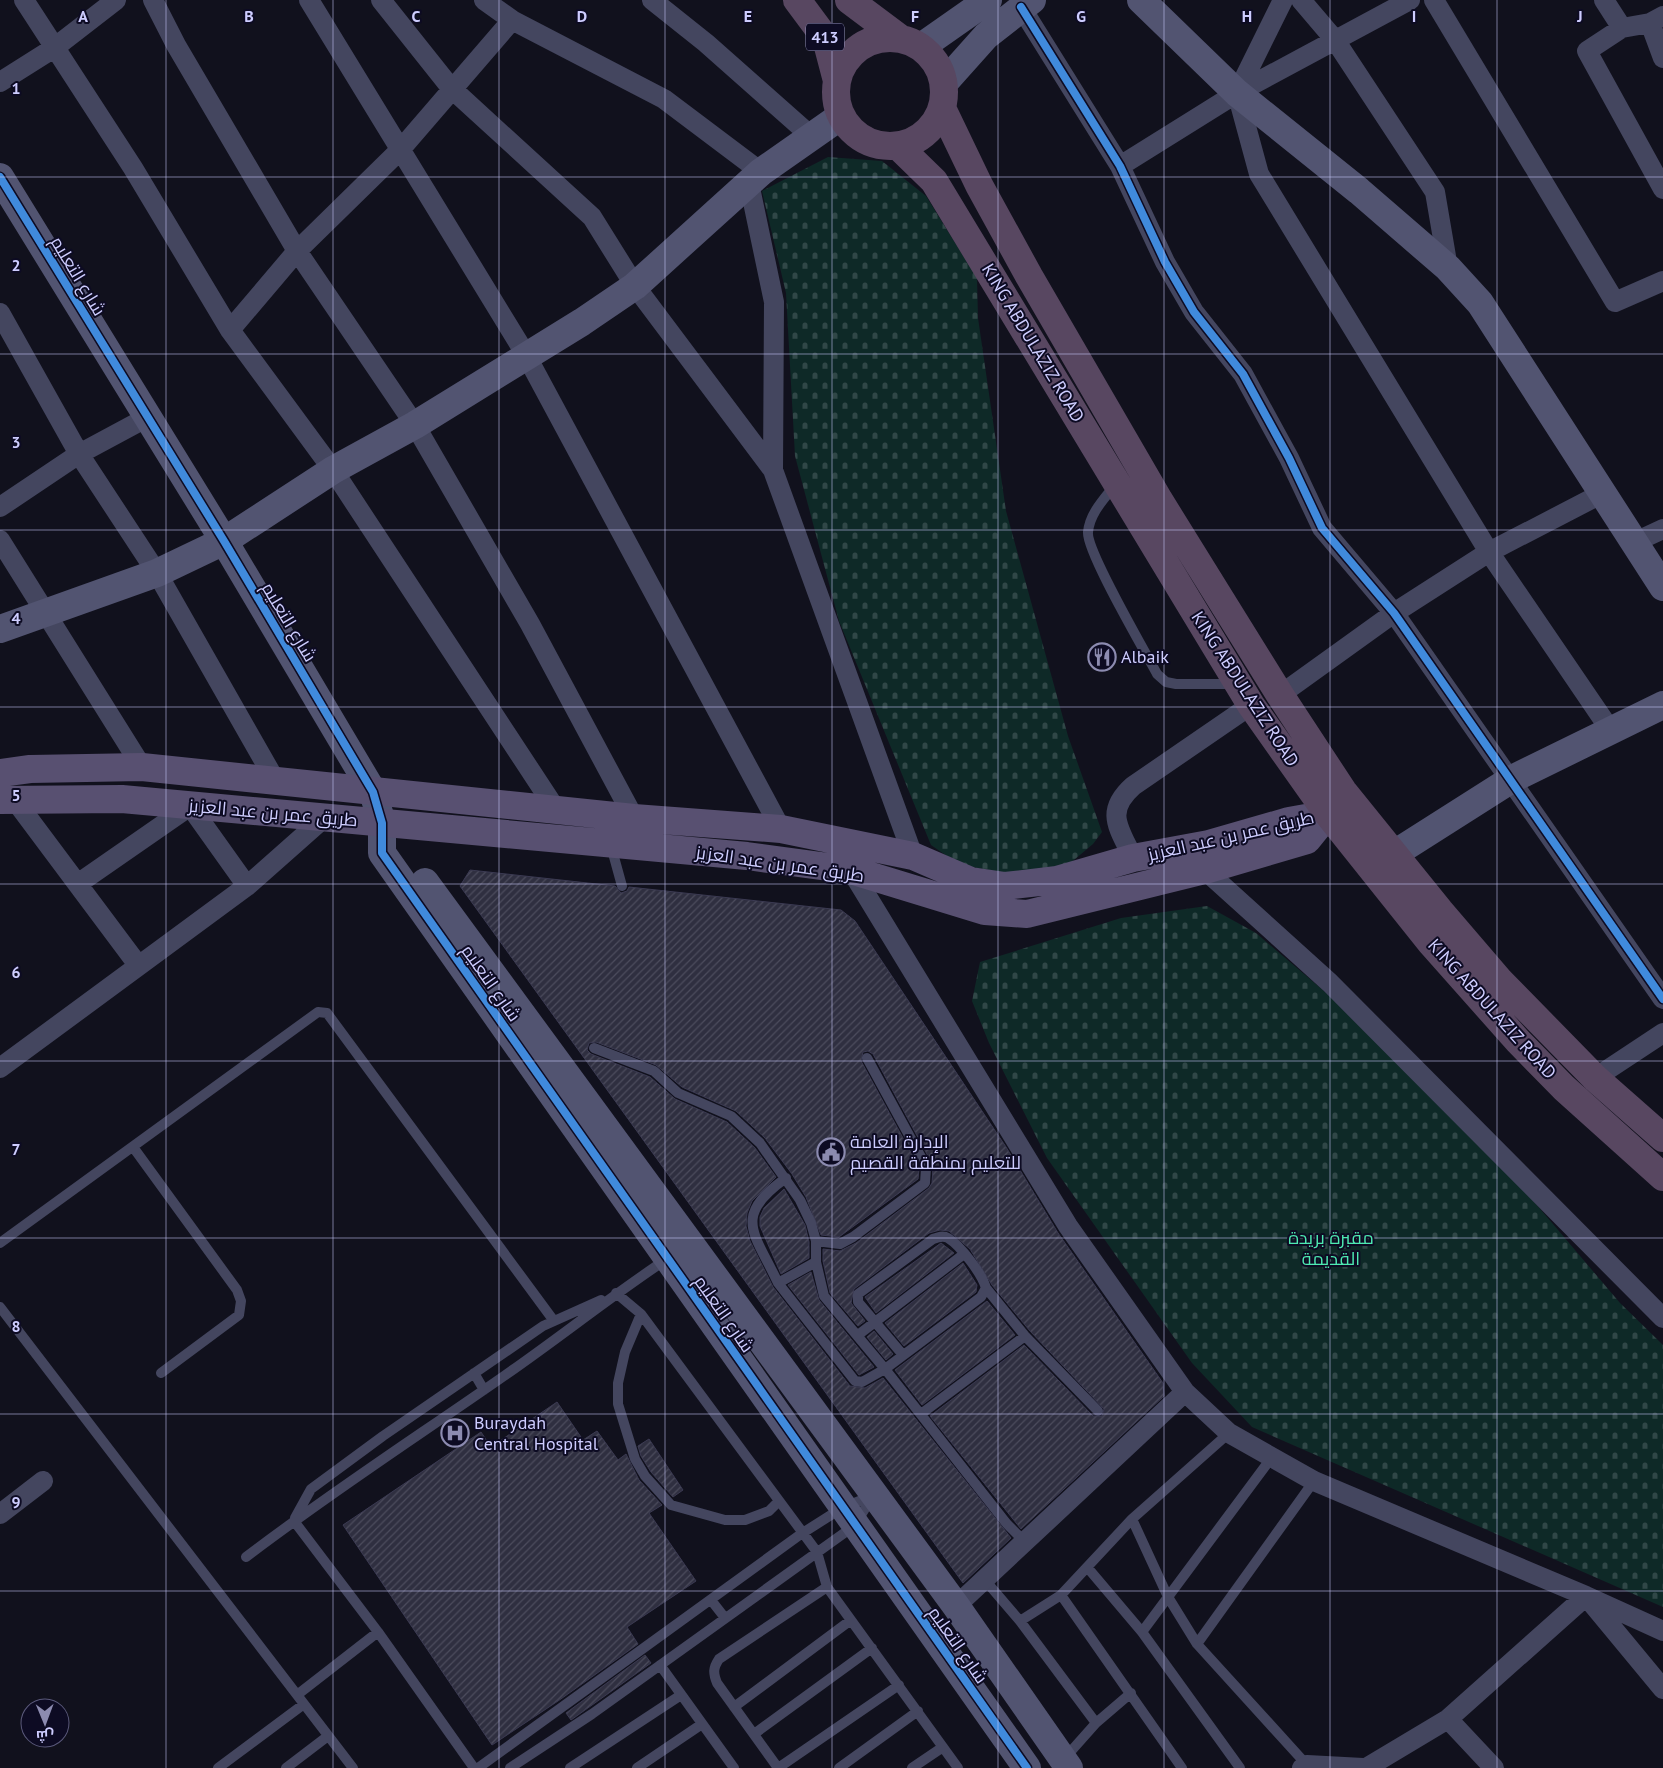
<svg xmlns="http://www.w3.org/2000/svg" width="1663" height="1768" font-family="'PT Sans',Cairo,sans-serif">
	<defs>
		<pattern id="cemetery-stones" width="16" height="16" patternUnits="userSpaceOnUse" patternTransform="scale(1.25)"><rect width="16" height="16" fill="#0e2927"/><path d="M2 7V4a2 2 0 0 1 4 0v3zM10 15v-3a2 2 0 0 1 4 0v3z" fill="#304747"/></pattern>
		<pattern id="building-hatch" width="6" height="6" patternUnits="userSpaceOnUse" patternTransform="scale(1.25)"><rect width="6" height="6" fill="#2f2f40"/><path d="M-1 1l2-2M0 6l6-6M5 7l2-2" fill="none" stroke="#4c4c5d"/></pattern>
	</defs>
	<rect width="100%" height="100%" fill="#11111d"/>
	<!-- cemetery -->
	<path fill="url(#cemetery-stones)" d="M828,157L882,161L926,196L977,278L978,318L1006,511L1068,736L1102,832L1093,844L1062,870L1029,877L960,865L931,845L839,621L795,456L786,293L762,191Z
		M1207,906L1256,933L1385,1043L1530,1197L1620,1303L1663,1345V1607L1252,1427L1192,1363L1047,1158L989,1043L972,1001L980,962L1121,918Z"/>
	<!-- building -->
	<path fill="url(#building-hatch)" stroke="#3b3a52" d="M470,870L615,886L621,893L627,891L629,887L841,910L855,921L1006,1147L1058,1233L1163,1383L1164,1396L1021,1529L930,1416L1024,1345L1093,1416H1102L1104,1409L1030,1331L992,1285L970,1249L949,1231L940,1230L929,1233L854,1289L851,1303L865,1321L858,1326L830,1293L823,1261V1249L840,1251L856,1243L929,1188L932,1183L933,1168L928,1156L873,1054L868,1051L863,1052L861,1061L916,1162L919,1169L918,1179L839,1237L821,1235L806,1197L792,1174L765,1138L736,1111L682,1087L656,1065L596,1042L589,1043L587,1050L591,1054L650,1077L675,1099L727,1122L755,1148L776,1177L752,1201L747,1213L746,1226L750,1241L773,1287L850,1386L865,1388L883,1378L1011,1538L963,1583L460,886Z
		M784,1189L805,1225L809,1242V1258L781,1274L760,1226V1217L764,1208Z
		M941,1243L954,1253L876,1313L865,1297Z
		M963,1263L977,1285L976,1292L904,1346L885,1323Z
		M811,1272L819,1300L874,1367L859,1375L788,1285Z
		M987,1301L1015,1335L922,1405L895,1370Z
		M874,1331L893,1354L886,1360L867,1337Z
		M557,1402L583,1440L597,1431L618,1460L626,1454L639,1480L662,1505L649,1513L696,1581L627,1627L638,1644L558,1701L492,1745L343,1525L481,1432L491,1447Z
		M649,1439L683,1490L673,1497L651,1472L641,1456L638,1446Z
		M645,1655L651,1663L571,1720L566,1713Z"/>
	<g fill="none" stroke-linecap="round" stroke-linejoin="round">
		<!-- lane -->
		<path stroke="#44465f" stroke-width="10" d="M1115,485C1104,499 1090,513 1088,532C1086,551 1145,651 1157,674L1166,682L1176,684H1236
			M611,846L622,886
			M594,1048L654,1071L678,1093L731,1116L760,1143L800,1200L811,1223L816,1241V1262L824,1296L885,1369L1007,1524L1024,1541
			M133,1147L237,1290L241,1301L239,1315L161,1373
			M816,1241L840,1244L853,1237L925,1183L926,1168L922,1159L867,1058
			M0,1243L318,1012L327,1013L554,1321
			M816,1262L778,1283L855,1381L862,1382L885,1369L981,1297L986,1288C982,1274 961,1246 948,1238C943,1235 938,1237 933,1239L858,1294V1302L903,1355
			M778,1283C755,1233 731,1217 786,1178
			M986,1288L1025,1336L1098,1411
			M616,1293L641,1314L817,1552L827,1587L958,1768
			M0,1307L353,1768
			M641,1314L625,1352L618,1383V1404L635,1459L645,1476L671,1505L725,1520H745L769,1511L778,1502
			M858,1335L964,1254
			M474,1373L484,1390
			M921,1414L1025,1336
			M1229,1433L1132,1519L1168,1597L1197,1644L1307,1765
			M295,1518L311,1489L383,1436L543,1326L601,1300
			M294,1521L378,1632L474,1768
			M246,1557C330,1493 418,1436 504,1376C559,1338 611,1296 667,1259
			M1087,1567L1142,1632
			M984,1579L1020,1621L1061,1595L1132,1519
			M827,1587L719,1659C713,1668 713,1673 717,1683L778,1768L899,1685
			M1061,1595L1182,1768
			M711,1600L725,1618
			M1020,1621L1096,1723
			M1197,1644L1314,1481
			M660,1665L734,1768
			M297,1695L378,1632
			M734,1707L851,1620
			M754,1734L872,1648
			M1064,1759L1096,1723L1131,1693
			M218,1768L304,1704
			M286,1768L328,1736
			M478,1768L801,1534L842,1508L872,1496
			M510,1768L592,1714L854,1526L873,1496
			M570,1768L681,1695
			M637,1768L702,1724
			M839,1768L918,1711
			M912,1768L943,1747
			M1240,1768L1142,1632L1272,1457"/>
		<!-- street -->
		<path stroke="#44465f" stroke-width="20" d="M24,0L133,168L230,330L333,470L555,808
			M153,0L176,45L297,251L415,425L530,624L634,818
			M309,0L526,355L781,829
			M381,0L451,88L592,217L635,286L773,470L913,856
			M484,0L512,20L664,99L761,172
			M652,0L706,43L811,136
			M1283,0L1237,93L1259,174L1489,552L1611,731
			M1301,0L1335,40L1435,192L1448,268
			M1434,0L1615,302L1663,281
			M1604,0L1622,28
			M1021,7L1120,166L1165,262L1194,312L1243,374L1289,458L1322,528L1394,613L1663,999
			M1663,16L1650,23L1622,28L1587,51L1663,189
			M1650,23L1663,58
			M0,82L54,48L116,0
			M1120,166L1237,93L1410,0
			M749,183L774,302L773,470
			M0,313L79,454L157,573L275,780
			M230,330L297,251L400,150L512,20
			M0,507L79,454L146,418
			M0,540L142,767
			M1635,542L1663,529
			M1280,695L1394,613L1489,552L1603,493
			M14,799L138,965
			M1133,858C1119,828 1104,812 1133,786L1251,705
			M851,870L1068,1226L1185,1392L1229,1433L1314,1481L1586,1596L1663,1631
			M1205,870L1330,983L1663,1318
			M79,883L190,806L247,886
			M0,1068L247,886L325,817
			M1595,1078L1663,1033
			M0,1514L43,1481
			M956,1606L1185,1392
			M1448,1719L1494,1768
			M1302,1768L1307,1765L1363,1768
			M1366,1768L1448,1719L1586,1596L1663,1689"/>
		<!-- secondary -->
		<path stroke="#525471" stroke-width="28" d="M1141,0L1237,93L1359,191L1448,268L1480,303L1663,587
			M921,47L988,0
			M944,83L986,36L1032,0
			M0,177L224,541L373,792L382,823V853L1027,1768
			M0,629L157,573L224,541L333,470L415,425L582,322L635,286L761,172L841,116
			M1394,854L1512,779L1663,705
			M425,882L956,1606L1069,1768"/>
		<!-- primary -->
		<path stroke="#585071" stroke-width="28" d="M0,773L30,769L142,767L634,818L781,829L913,856L971,881L1005,886L1057,880L1133,858L1209,844L1289,821L1328,814
			M0,800L122,799L747,856L851,870L985,911L1027,914L1205,870L1307,840L1328,814"/>
		<!-- highway -->
		<path stroke="#584761" stroke-width="28" d="M797,0L826,39L837,81
			M849,0L901,39
			M836 92a54 54 0 1 1 108 0a54 54 0 1 1-108 0Z
			M942,108L979,185L1029,276L1159,500L1280,695L1343,791L1440,911L1500,981L1595,1078L1663,1138
			M898,146L934,181L1251,705L1328,814L1431,943L1518,1041L1564,1088L1663,1177"/>
		<!-- cycleway casing -->
		<g stroke="#0d0b23" stroke-width="11">
			<path id="cycleway" d="M1021,7L1120,166L1165,262L1194,312L1243,374L1289,458L1322,528L1394,613L1663,999
				M0,177L224,541L373,792L382,823V853L1027,1768"/>
		</g>
		<!-- cycleway -->
		<use href="#cycleway" stroke="#408adc" stroke-width="8"/>
	</g>
	<!-- grid -->
	<path fill="none" stroke="#cecdff" stroke-width="1" stroke-opacity="0.55" d="M166,0V1768M333,0V1768M499,0V1768M665,0V1768M832,0V1768M998,0V1768M1164,0V1768M1330,0V1768M1497,0V1768M0,177H1663M0,354H1663M0,530H1663M0,707H1663M0,884H1663M0,1061H1663M0,1238H1663M0,1414H1663M0,1591H1663"/>
	<!-- icons -->
	<defs>
		<g id="restaurant-ring" transform="scale(1.4375)"><circle r="9.5" fill="#0d0b23" stroke="#8c8bb0" stroke-width="1.5"/><path d="M-5-6h1v4h1v-4h1v4h1v-4h1v5L-1.5 .5V6h-2V.5L-5-1ZM5-6V6H3V1.5H1.5Q1.5-4 5-6Z" fill="#8c8bb0"/></g>
		<g id="civic-ring" transform="scale(1.4375)"><circle r="9.5" fill="#0d0b23" stroke="#8c8bb0" stroke-width="1.5"/><path d="M-.6-6.5H3V-4.5H.6V-3L4-1V1h2V6H-6V1h2V-1L-.6-3ZM-1.2 2.5V6h2.4V2.5Z" fill="#8c8bb0"/></g>
		<g id="hospital-ring" transform="scale(1.4375)"><circle r="9.5" fill="#0d0b23" stroke="#8c8bb0" stroke-width="1.5"/><path d="M-5-5h3v3.5h4V-5h3V5h-3V1.5h-4V5h-3Z" fill="#8c8bb0"/></g>
	</defs>
	<g fill-rule="evenodd">
		<use href="#restaurant-ring" x="1102" y="657"/>
		<use href="#civic-ring" x="831" y="1152"/>
		<use href="#hospital-ring" x="455" y="1433"/>
	</g>
	<g text-anchor="middle" stroke-width="4" stroke-linejoin="round" paint-order="stroke">
		<!-- shield labels -->
		<rect fill="#0d0b23" stroke="#9493bd" stroke-width="1" x="806" y="23.5" width="38" height="27" rx="4"/>
		<g font-size="16" font-weight="bold" fill="#cecdff">
			<text x="825" y="43">413</text>
		</g>
		<!-- street labels -->
		<g font-size="18" fill="#cecdff" stroke="#0d0b23">
			<text transform="translate(78 276) rotate(59)" y="6">شارع التعليم</text>
			<text transform="translate(1033 343) rotate(59)" y="6">KING ABDULAZIZ ROAD</text>
			<text transform="translate(289 622) rotate(59)" y="6">شارع التعليم</text>
			<text transform="translate(1245 689) rotate(57)" y="6">KING ABDULAZIZ ROAD</text>
			<text transform="translate(273 813) rotate(5)" y="6">طريق عمر بن عبد العزيز</text>
			<text transform="translate(1231 836) rotate(-13)" y="6">طريق عمر بن عبد العزيز</text>
			<text transform="translate(780 864) rotate(8)" y="6">طريق عمر بن عبد العزيز</text>
			<text transform="translate(491 983) rotate(55)" y="6">شارع التعليم</text>
			<text transform="translate(1492 1009) rotate(48)" y="6">KING ABDULAZIZ ROAD</text>
			<text transform="translate(724 1314) rotate(55)" y="6">شارع التعليم</text>
			<text transform="translate(958 1645) rotate(55)" y="6">شارع التعليم</text>
		</g>
		<!-- poi labels -->
		<g font-size="18" fill="#cecdff" stroke="#0d0b23" text-anchor="start">
			<text x="1121" y="663">Albaik</text>
			<text x="850" y="1148">الإدارة العامة<tspan x="850" dy="21">للتعليم بمنطقة القصيم</tspan></text>
			<text x="474" y="1429">Buraydah<tspan x="474" dy="21">Central Hospital</tspan></text>
		</g>
		<!-- park labels -->
		<g font-size="18" fill="#4eeab2" stroke="#0d0b23">
			<text x="1331" y="1244">مقبرة بريدة<tspan x="1331" dy="21">القديمة</tspan></text>
		</g>
	</g>
	<g font-size="16" text-anchor="middle" font-weight="bold" fill="#cecdff" stroke="#0d0b23" stroke-width="4" stroke-linejoin="round" paint-order="stroke">
		<text x="83" y="22">A</text>
		<text x="249" y="22">B</text>
		<text x="416" y="22">C</text>
		<text x="582" y="22">D</text>
		<text x="748" y="22">E</text>
		<text x="915" y="22">F</text>
		<text x="1081" y="22">G</text>
		<text x="1247" y="22">H</text>
		<text x="1414" y="22">I</text>
		<text x="1580" y="22">J</text>
		<text x="16" y="94">1</text>
		<text x="16" y="271">2</text>
		<text x="16" y="448">3</text>
		<text x="16" y="624">4</text>
		<text x="16" y="801">5</text>
		<text x="16" y="978">6</text>
		<text x="16" y="1155">7</text>
		<text x="16" y="1332">8</text>
		<text x="16" y="1508">9</text>
	</g>
	<!-- north arrow -->
	<g transform="translate(45 1723) rotate(179)"><circle r="24" fill="#0d0b23" stroke="#5a597b"/>
	<path d="M0-4L9 19L0 12L-9 19Z" fill="#8c8bb0"/>
	<text y="-8" font-size="14" font-weight="bold" text-anchor="middle" fill="#cecdff">ش</text>
	</g>
</svg>
